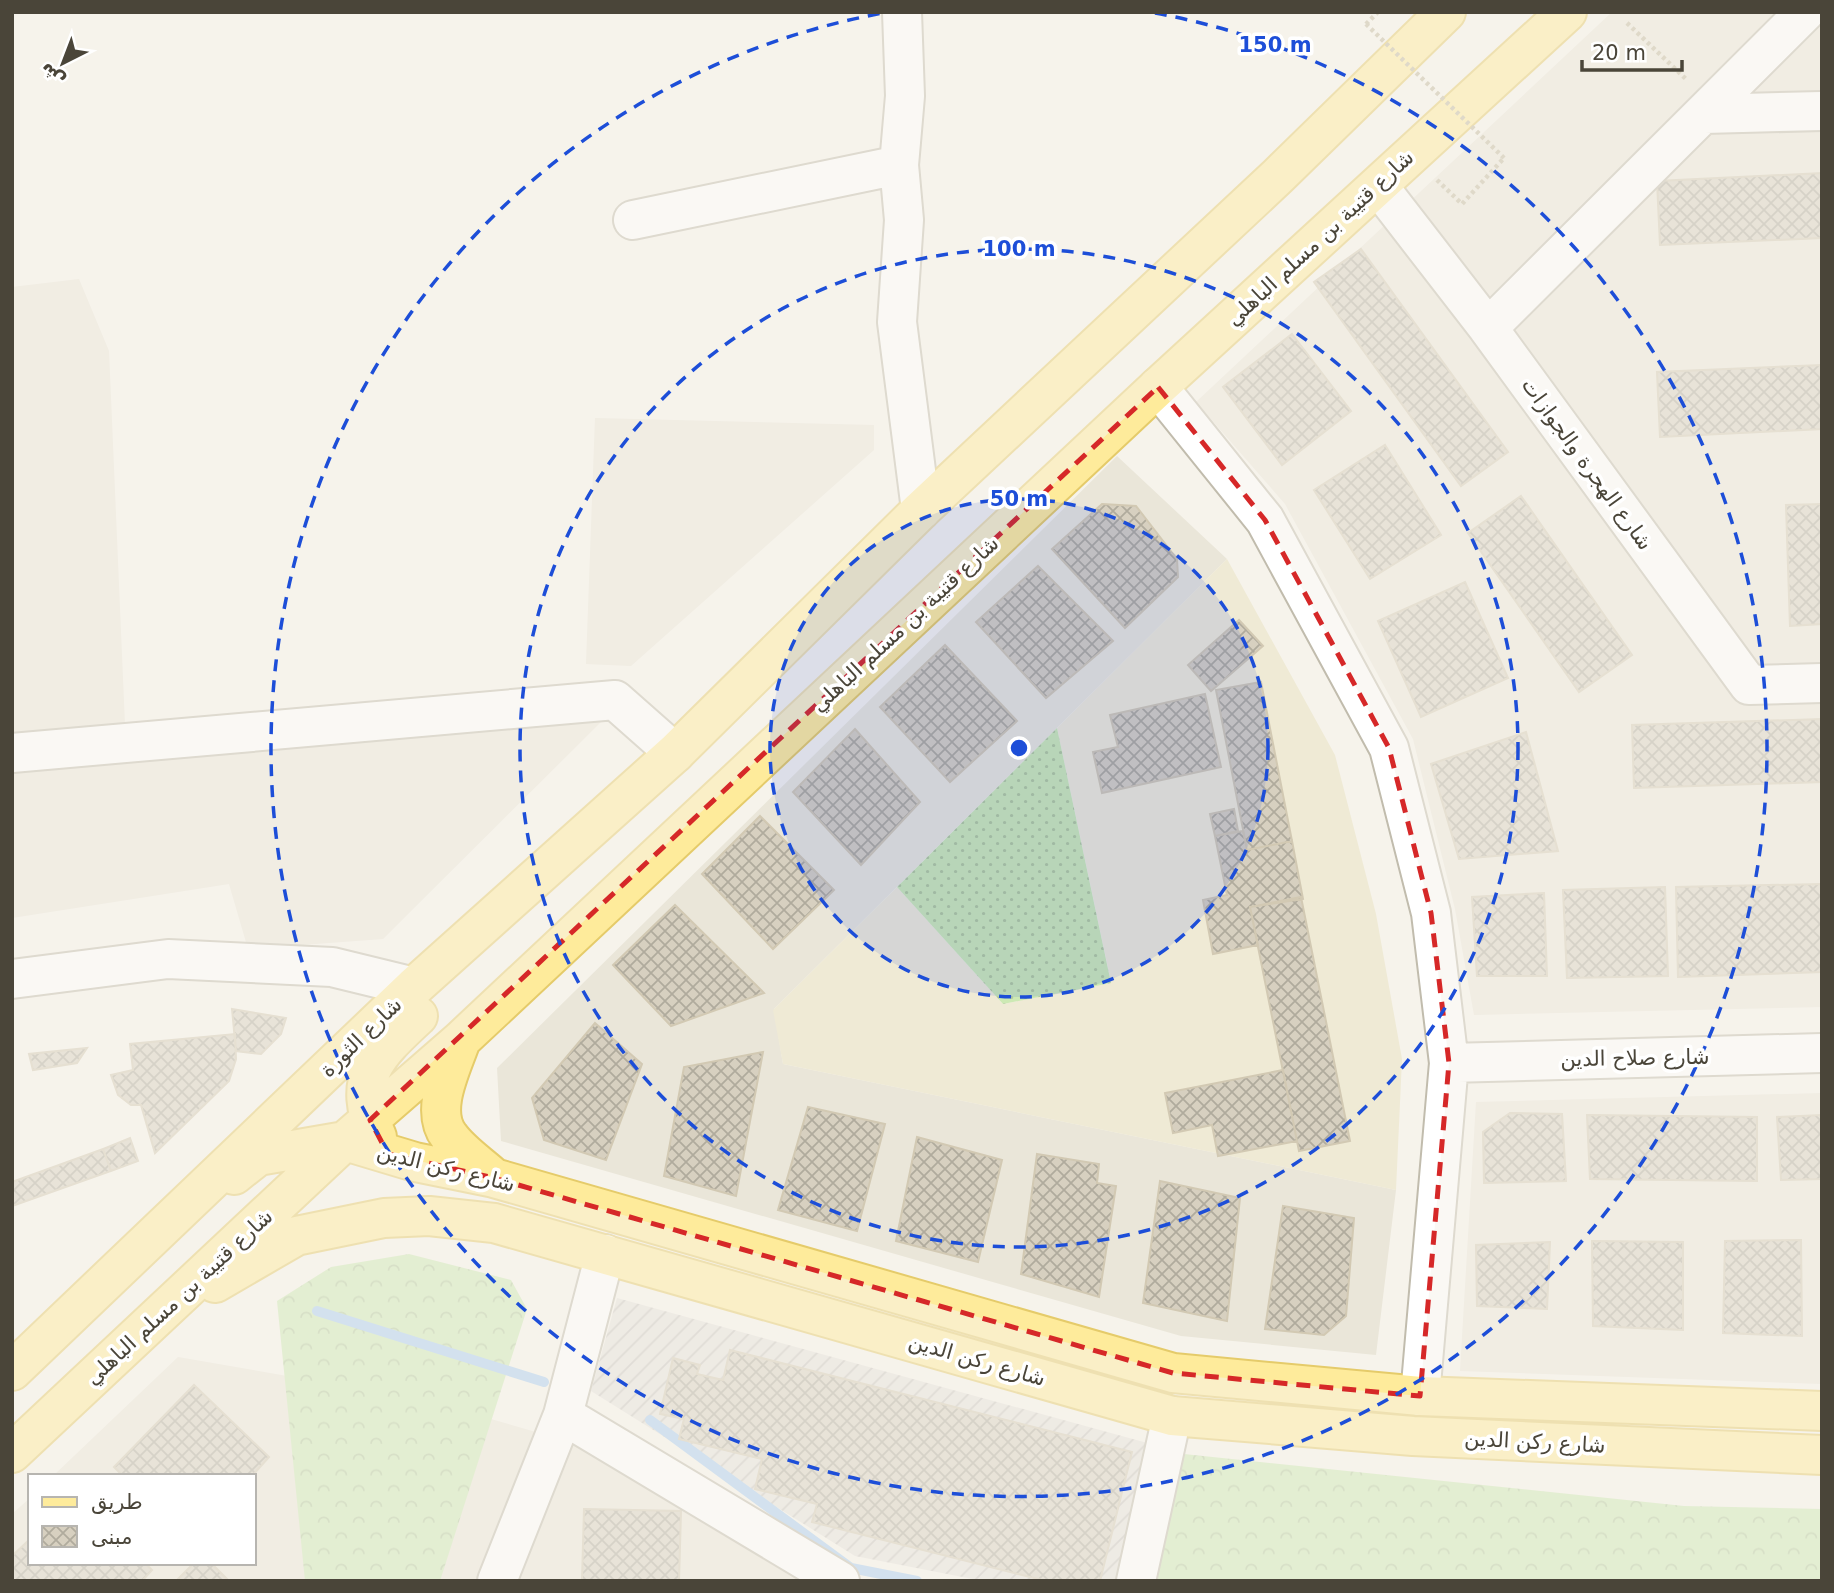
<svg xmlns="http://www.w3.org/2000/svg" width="1834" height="1593" font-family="'DejaVu Sans',Cairo,sans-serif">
	<defs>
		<pattern id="industrial-furrows" width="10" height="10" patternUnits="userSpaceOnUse" patternTransform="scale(1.75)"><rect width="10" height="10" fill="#e5e2dc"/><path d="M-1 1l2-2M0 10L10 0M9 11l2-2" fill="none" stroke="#c6c3be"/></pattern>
		<pattern id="grass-dots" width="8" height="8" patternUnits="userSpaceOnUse" patternTransform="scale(1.75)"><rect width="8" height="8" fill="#cde9b4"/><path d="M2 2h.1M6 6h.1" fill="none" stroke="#b2c99c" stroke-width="1.8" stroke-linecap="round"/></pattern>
		<pattern id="forest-crowns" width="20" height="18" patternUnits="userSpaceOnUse" patternTransform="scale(1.75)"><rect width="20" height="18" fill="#cde9b4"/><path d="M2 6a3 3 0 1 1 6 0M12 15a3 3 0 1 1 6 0" fill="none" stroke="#b2c99c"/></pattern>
		<pattern id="building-cross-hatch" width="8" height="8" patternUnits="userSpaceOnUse" patternTransform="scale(1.75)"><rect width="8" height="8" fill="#d7d0c0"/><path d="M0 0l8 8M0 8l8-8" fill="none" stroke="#b0ab9d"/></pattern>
	</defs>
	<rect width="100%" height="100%" fill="#f6f3eb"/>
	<!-- residential -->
	<path fill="#eae6d9" d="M1612,12H1822V1007L1474,1015L1455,909L1413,739L1285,504L1196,402Z
		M79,279L109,351L126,749L608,715L383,939L248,949L229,884L12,918V287Z
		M595,418L874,425V450L631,666L586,664Z
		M1117,456L1227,559L774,1009L783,1064L1396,1190L1376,1355L1181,1336L501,1141L497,1068Z
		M1822,1093V1384L1460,1371L1476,1102Z
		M178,1357L425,1400L577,1444L804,1581H12V1514L30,1498V1563H254V1476H53Z"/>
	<!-- industrial -->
	<path fill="url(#industrial-furrows)" d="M617,1298L1151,1444L1123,1581H983L855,1556L591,1391Z"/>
	<!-- education -->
	<path fill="#efead5" d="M1227,559L1335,755L1376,914L1402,1059L1396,1190L783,1064L773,1010L897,887L1003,1004L1111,982L1057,728Z"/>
	<!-- grass -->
	<path fill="url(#grass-dots)" d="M1057,728L1111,983L1003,1004L897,887Z"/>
	<!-- forest -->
	<path fill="url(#forest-crowns)" d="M409,1254L511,1280L527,1309L440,1581H305L277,1301L331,1267Z
		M1184,1454L1684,1506L1822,1509V1579L1154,1581Z"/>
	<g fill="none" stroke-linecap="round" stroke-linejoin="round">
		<!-- stream -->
		<path stroke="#a8cdf1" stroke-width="10" d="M317,1311L544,1382
			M650,1420L851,1568L917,1581"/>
	</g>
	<!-- building -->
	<path fill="url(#building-cross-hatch)" stroke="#d2c9b3" stroke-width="2" d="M1822,173V238L1660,245L1657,181Z
		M1361,249L1508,452L1461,486L1314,282Z
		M1292,334L1351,411L1282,465L1223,387Z
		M1822,365V429L1660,437L1657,372Z
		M1385,445L1441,535L1370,579L1314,490Z
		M1521,496L1632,655L1579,692L1468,533Z
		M1102,504L1136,506L1177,559L1178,577L1125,628L1052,549Z
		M1822,504V624L1790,626L1786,505Z
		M1038,566L1113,641L1046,698L976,622Z
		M1465,582L1508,678L1421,717L1378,621Z
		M1239,620L1263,646L1211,691L1188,665Z
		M945,645L1017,721L950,782L880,707Z
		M1261,682L1292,841L1247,850L1216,690Z
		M1205,694L1221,767L1102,793L1093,752L1118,747L1110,715Z
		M1822,719V782L1634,788L1632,725Z
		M855,729L920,802L861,865L793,792Z
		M1526,732L1558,851L1459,859L1431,764Z
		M1234,809L1238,831L1215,836L1210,814Z
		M760,816L834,890L773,949L702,874Z
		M1243,831L1247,850L1292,841L1303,899L1250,907L1258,945L1213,954L1203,900L1227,895L1215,836Z
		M1822,884V972L1678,977L1676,887Z
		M1665,887L1668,976L1567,978L1563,890Z
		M1544,893L1547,976H1477L1472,897Z
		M1301,897L1350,1141L1299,1151L1250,907Z
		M675,905L764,993L671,1026L613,965Z
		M232,1009L286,1018L281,1034L261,1054L236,1051Z
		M595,1023L642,1064L606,1160L544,1140L532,1098Z
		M235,1034L236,1059L229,1081L155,1153L141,1105H131L118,1095L111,1075L133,1070L130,1044Z
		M87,1048L77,1063L33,1070L29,1054Z
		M763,1052L736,1196L664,1176L684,1067Z
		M1283,1070L1297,1141L1218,1156L1212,1125L1173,1133L1165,1093Z
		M808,1107L885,1124L857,1231L778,1210Z
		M1510,1113L1562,1114L1566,1181L1484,1183L1483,1132Z
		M1587,1115L1757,1117V1181L1590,1179Z
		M1822,1115V1179L1781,1180L1777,1117Z
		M917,1137L1002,1160L978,1262L896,1241Z
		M130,1138L138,1161L111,1171L103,1149Z
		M103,1149L111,1171L12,1206V1182Z
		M1037,1154L1099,1164L1097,1183L1116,1186L1099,1297L1021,1274Z
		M1160,1181L1240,1198L1227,1321L1143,1303Z
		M1283,1206L1354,1218L1346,1316L1324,1335L1265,1329Z
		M1801,1240L1802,1336L1723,1333L1725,1241Z
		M1592,1241L1683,1242V1330L1593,1326Z
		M1550,1242L1547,1309L1477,1306L1476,1245Z
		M730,1350L1132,1452L1100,1581H1046L812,1522L817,1504L755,1489L762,1459L679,1439L684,1419L660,1414L673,1358L700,1365L697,1374L723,1380Z
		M194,1385L269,1457L252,1476H123L114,1467Z
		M584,1509L681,1511L679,1581H582Z
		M30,1539V1563H145L152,1570L142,1581H12V1556Z
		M194,1563H211L229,1581H176Z"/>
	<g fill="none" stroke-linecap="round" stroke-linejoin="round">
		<!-- minor casing -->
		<g stroke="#c1bcad" stroke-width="42">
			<path id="minor" d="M902,12L905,96L899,165L904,220L897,322L921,510
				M1704,114L1822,111
				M1379,187L1488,328L1749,685L1822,683
				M633,220L899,165
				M1488,328L1805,12
				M1158,387L1265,520L1389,748L1431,913L1449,1063L1420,1396
				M12,753L615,700L675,753
				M12,979L168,959L332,967L414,987
				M1449,1063L1822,1053
				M563,1415L840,1581
				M497,1581L563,1415L605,1254
				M1136,1581L1172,1416"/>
		</g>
		<!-- major casing -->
		<g stroke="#e5cb6a" stroke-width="42">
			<path id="major" d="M461,1040C452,1067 429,1110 449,1136C460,1152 480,1165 494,1178
				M377,1137C351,1078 375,1056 418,1016
				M234,1175L258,1156L345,1141L415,1162L494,1178L1173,1373L1420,1396L1822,1411
				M215,1283L296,1236L384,1218L429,1216L494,1223L1172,1416L1413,1436L1822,1455
				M12,1371L414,987L675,753L921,510L1278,176L1446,12
				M12,1453L345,1141L461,1040L1158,387L1567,12"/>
		</g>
		<!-- path -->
		<path stroke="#c3ba9f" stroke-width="4.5" stroke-dasharray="3.5 3.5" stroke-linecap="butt" d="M1627,23L1687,80
			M1366,24L1378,12
			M1437,180L1462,204L1504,158"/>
		<!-- minor -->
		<use href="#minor" stroke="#fff" stroke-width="38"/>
		<!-- major -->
		<use href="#major" stroke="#feeb9b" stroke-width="38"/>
		<!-- path-bridge -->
		<path stroke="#c3ba9f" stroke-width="4.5" stroke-dasharray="3.5 3.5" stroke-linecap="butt" d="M1366,24L1504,158"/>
	</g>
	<!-- marked area -->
	<path d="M0 0H1834V1593H0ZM1158,387L1265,520L1389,748L1431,913L1449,1063L1420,1396L1173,1373L494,1178L388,1154L370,1120Z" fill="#f6f3eb" fill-opacity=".55" fill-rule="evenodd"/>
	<path fill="none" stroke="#d62828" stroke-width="5" stroke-dasharray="14 9" stroke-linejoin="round" d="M1158,387L1265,520L1389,748L1431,913L1449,1063L1420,1396L1173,1373L494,1178L388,1154L370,1120Z"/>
	<!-- distance rings -->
	<circle cx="1019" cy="748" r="249" fill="#1d4ed8" fill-opacity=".12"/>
	<g fill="none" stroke="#1d4ed8" stroke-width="3.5" stroke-dasharray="12 9">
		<circle cx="1019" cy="748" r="249"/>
		<circle cx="1019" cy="748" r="499"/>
		<path d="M1155 13A748 748 0 1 1 883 13"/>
	</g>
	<g text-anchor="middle" stroke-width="7" stroke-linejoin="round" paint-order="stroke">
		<!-- street labels -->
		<g font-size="21" fill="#4a4539" stroke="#fff">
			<text transform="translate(1320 238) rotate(-43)" y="7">شارع قتيبة بن مسلم الباهلي</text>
			<text transform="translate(1587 464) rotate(54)" y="7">شارع الهجرة والجوازات</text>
			<text transform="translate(905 624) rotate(-43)" y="7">شارع قتيبة بن مسلم الباهلي</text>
			<text transform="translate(361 1037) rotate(-44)" y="7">شارع الثورة</text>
			<text transform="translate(1635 1058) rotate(-1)" y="7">شارع صلاح الدين</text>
			<text transform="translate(446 1168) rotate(14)" y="7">شارع ركن الدين</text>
			<text transform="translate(179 1297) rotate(-43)" y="7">شارع قتيبة بن مسلم الباهلي</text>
			<text transform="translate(977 1360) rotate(16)" y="7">شارع ركن الدين</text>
			<text transform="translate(1535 1442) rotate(3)" y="7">شارع ركن الدين</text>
		</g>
	</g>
	<circle cx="1019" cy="748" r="10" fill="#1d4ed8" stroke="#fff" stroke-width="3.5"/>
	<g font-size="21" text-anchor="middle" font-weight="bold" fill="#1d4ed8" stroke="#fff" stroke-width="7" stroke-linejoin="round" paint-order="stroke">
		<text x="1275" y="52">150 m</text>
		<text x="1019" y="256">100 m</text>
		<text x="1019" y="506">50 m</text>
	</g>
	<!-- border -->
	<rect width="1834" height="1593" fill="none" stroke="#4a4539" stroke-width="28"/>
	<!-- legend -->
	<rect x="28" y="1474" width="228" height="91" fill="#ffffff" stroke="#b7b5b0" stroke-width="2"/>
	<rect x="42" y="1497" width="35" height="10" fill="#feeb9b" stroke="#b7b5b0" stroke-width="2"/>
	<text x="91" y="1509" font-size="21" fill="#4a4539">طريق</text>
	<rect x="42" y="1526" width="35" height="21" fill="url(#building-cross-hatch)" stroke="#b7b5b0" stroke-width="2"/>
	<text x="91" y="1544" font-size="21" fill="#4a4539">مبنى</text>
	<!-- north arrow -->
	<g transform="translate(63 63) rotate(222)" stroke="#ffffff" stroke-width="5" paint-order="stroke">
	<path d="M0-5L12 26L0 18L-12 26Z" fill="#4a4539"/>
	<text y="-10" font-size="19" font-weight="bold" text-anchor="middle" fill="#4a4539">ش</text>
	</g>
	<!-- scale -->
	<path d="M1582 60v10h100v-10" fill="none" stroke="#4a4539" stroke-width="3.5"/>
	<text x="1592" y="60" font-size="21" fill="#4a4539" stroke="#ffffff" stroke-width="5" paint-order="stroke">20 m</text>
</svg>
